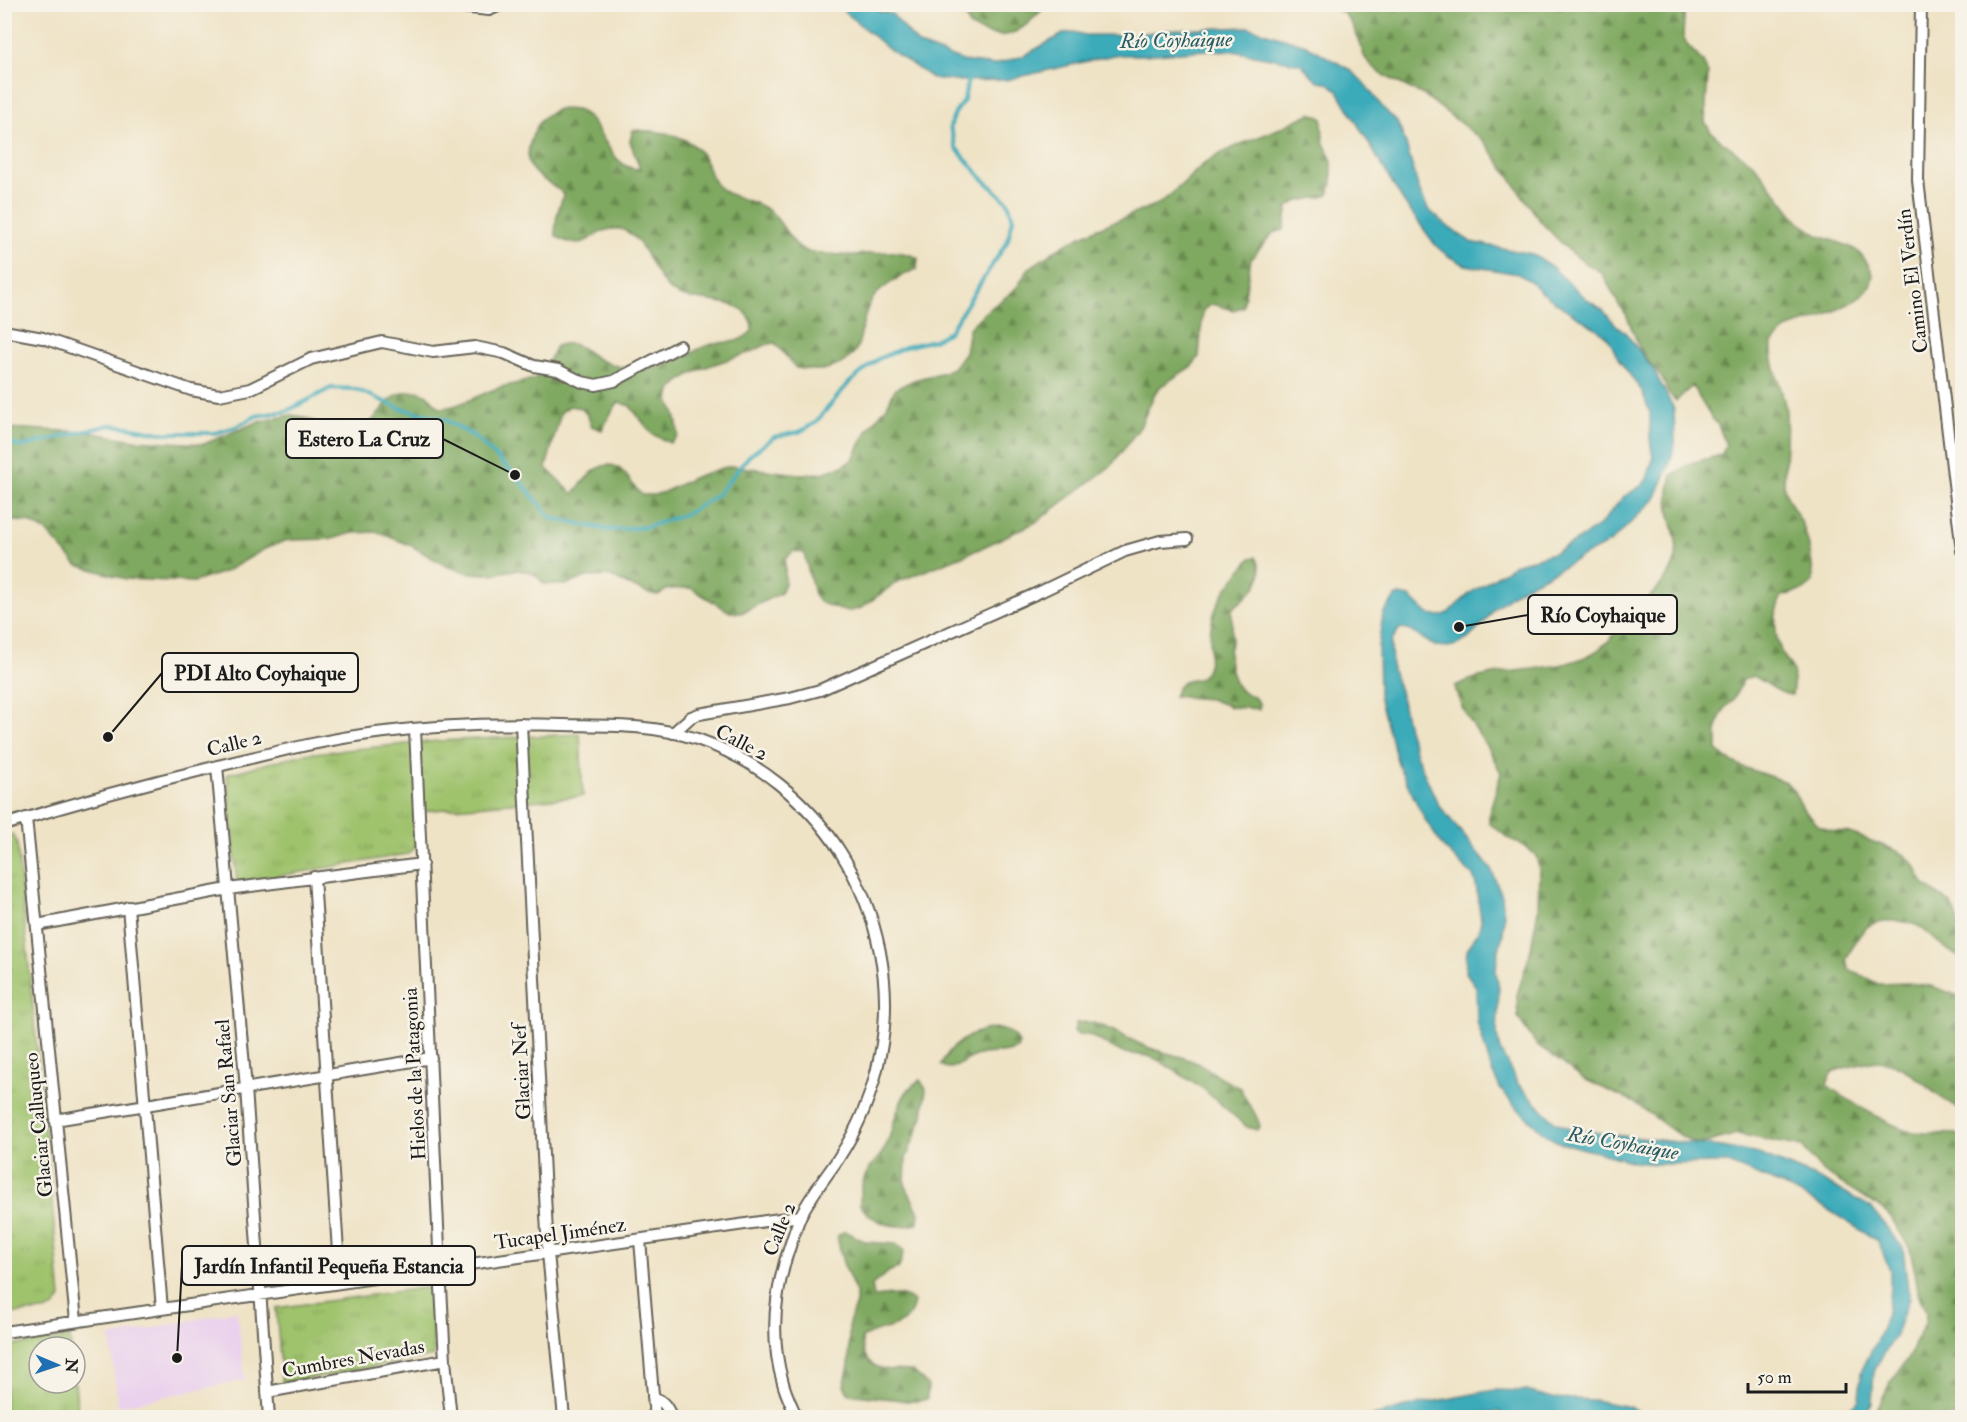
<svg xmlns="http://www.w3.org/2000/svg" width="1967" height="1422" font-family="'IM FELL Double Pica',serif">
	<defs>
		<pattern id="grass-tufts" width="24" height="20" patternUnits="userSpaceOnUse" patternTransform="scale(1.5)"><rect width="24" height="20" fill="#9fc26c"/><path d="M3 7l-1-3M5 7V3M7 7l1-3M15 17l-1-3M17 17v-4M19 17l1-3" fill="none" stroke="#88a65d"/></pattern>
		<pattern id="forest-firs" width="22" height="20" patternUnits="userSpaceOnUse" patternTransform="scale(1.5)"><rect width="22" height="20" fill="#7fa860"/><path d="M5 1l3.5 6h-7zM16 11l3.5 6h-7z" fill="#67884e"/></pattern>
	</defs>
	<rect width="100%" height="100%" fill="#f7f3e8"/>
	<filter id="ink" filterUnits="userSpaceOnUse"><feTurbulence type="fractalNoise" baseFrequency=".0167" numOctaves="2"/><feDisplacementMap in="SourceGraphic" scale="12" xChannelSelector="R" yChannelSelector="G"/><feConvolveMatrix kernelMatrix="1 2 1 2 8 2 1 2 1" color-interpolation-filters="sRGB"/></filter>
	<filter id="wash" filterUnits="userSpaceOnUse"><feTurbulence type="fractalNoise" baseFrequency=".008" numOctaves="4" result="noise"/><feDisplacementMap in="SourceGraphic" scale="24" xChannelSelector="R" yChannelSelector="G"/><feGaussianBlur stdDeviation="1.35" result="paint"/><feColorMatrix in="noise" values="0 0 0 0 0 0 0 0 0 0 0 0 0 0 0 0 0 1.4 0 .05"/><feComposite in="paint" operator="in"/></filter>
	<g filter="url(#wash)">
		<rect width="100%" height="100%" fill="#efe3c6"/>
		<!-- built -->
		<path fill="#ead1ed" d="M237,1311L245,1380L118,1406L110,1337Z"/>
		<!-- grass -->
		<path fill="url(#grass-tufts)" stroke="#5e6f44" stroke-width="1.5" d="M580,734L583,796L414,812L416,847L408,854L237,883L227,774L303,754L438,741Z
			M13,834L17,843L61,1298L55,1307L44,1311L5,1314L4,836Z
			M430,1287L434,1356L282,1383L276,1308Z
			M70,1337L71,1347H39V1383H75L78,1417H5V1347Z"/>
		<!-- forest -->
		<path fill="url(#forest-firs)" stroke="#4e623e" stroke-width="1.5" d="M964,5V4L1047,5C1021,31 1007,47 969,26L965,15Z
			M1331,5H1685L1683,36L1688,46L1703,62L1708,74L1705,122L1711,132L1719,139L1755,165L1799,222L1818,235L1851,247L1860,253L1868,264L1873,274L1871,284L1865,293L1856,300L1823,317L1788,328L1772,343C1770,366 1784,389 1786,412C1788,437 1784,463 1784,488C1788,502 1797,513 1803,526C1809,541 1813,566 1813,582L1804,590L1782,596C1773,612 1774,634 1781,651C1784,658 1791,664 1793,671C1795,678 1793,688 1792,695C1777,694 1767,682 1753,676L1743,680L1733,700L1726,707L1720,717L1717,728V750L1725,758L1743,767L1786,782L1793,790L1804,810L1819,826L1829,830L1850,833L1895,850L1906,856L1914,864L1924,884L1950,903L1956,912L1958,924L1962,932V958C1946,952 1935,938 1921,928C1914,923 1907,922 1898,921C1864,918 1862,932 1846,959L1849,969L1878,984L1909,983L1931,986L1962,997V1111C1935,1099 1915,1068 1885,1062C1877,1060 1869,1062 1862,1064C1851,1066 1841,1068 1831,1073L1827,1085C1846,1099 1892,1128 1914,1132C1928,1134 1943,1133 1957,1134L1962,1138V1417H1873L1890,1383L1908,1358L1925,1323L1926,1313L1918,1293L1915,1272L1910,1249L1892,1219L1881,1208L1822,1171L1802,1147L1737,1134L1705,1143H1693L1673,1131L1635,1103L1584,1079L1536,1044L1518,1018L1517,995L1530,953L1538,910L1539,868L1536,856L1529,849L1507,837L1489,823V813L1501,773C1496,763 1491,753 1485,744C1473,725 1459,708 1455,686C1496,665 1555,675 1593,653C1608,645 1622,624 1635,611C1648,599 1670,578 1675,561C1680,545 1672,527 1669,511C1668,499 1669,486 1672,475L1691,463L1721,455L1726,445L1718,425L1711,417L1692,386L1676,401L1668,392L1662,378L1642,354L1626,314L1619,305L1602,273L1582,261L1566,248L1541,222L1486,143L1425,96L1383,75L1373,67L1365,58L1353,26L1347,17L1342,12L1332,8Z
			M558,109C565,110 575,108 581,112C604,125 609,170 640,169L630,141L633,130C660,131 691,133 705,160C710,170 711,181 720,188C735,201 757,199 773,214C784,225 790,244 806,251C813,253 821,253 828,254C837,254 847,256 856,255C878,253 897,248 918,258L917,269C903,274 875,290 869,305C863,318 862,332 858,346C852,360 835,369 820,370C813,371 804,369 796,368L775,343C762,344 760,349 749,353C727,360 689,369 673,388C670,392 670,397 669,401C676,413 678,423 678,436L670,443L652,434L630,406L619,402C611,410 608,420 602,430L591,426L588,416L581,408L570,406L561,412L546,468L573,494C583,482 601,455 620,469C628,475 634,488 642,495H654L664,492L695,477L722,468L733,466L799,474L822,473L843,466L853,459L867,431L887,406L895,389L914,380L944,372L953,368L965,352L969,328L984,313L1011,293L1018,286L1028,269L1065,244L1098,228L1158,204C1178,192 1191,172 1211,159C1232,146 1255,139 1278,129C1289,124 1300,118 1311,113L1322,118L1323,141L1332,161V184L1328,195C1312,201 1302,196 1288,207L1284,230L1273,233L1251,259L1243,307L1233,310L1212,304L1203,310L1199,357L1192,366L1161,386L1154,395L1140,427L1111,466L1036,522L977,550L897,582L861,608L851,611L840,610L819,602L814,594L804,553L794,551L785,559V583L781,593L741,613L730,612L691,588L668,589L658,595L647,593L609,576L587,577L565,585L544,584L537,576L527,571L515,570L491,574L469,573L446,566L410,545L377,532L353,533L332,539L288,540L268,547L227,571L194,582L126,579L77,565L47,532L29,522L5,520V428L87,432L135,440L204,444L255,423L291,415L302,417L334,429H351L364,427L372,421L388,402L397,395L406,392L417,391L426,394L440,408C461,407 481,393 501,387C511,384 535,381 541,374C547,367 551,355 556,346C578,338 584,352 602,361C613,366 631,370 643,369C655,368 672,362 684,357C692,354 699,347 709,345C727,339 735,347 752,331C753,292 697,307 673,292C653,280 645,234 620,229C593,225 588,257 556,236C554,221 558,209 564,195C555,184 538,180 531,168C523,156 533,129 542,119C546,114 552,112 558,109Z
			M1256,557C1270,582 1249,594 1232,609V639L1229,651L1230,668L1236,685L1240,690L1254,697L1260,704L1259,709L1231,707L1210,699L1174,696C1176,692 1178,686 1181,684C1189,677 1200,685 1207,668C1212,656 1209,639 1211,626C1216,597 1233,580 1251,558Z
			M1087,1022C1105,1024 1129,1040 1147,1047C1165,1054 1184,1055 1201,1065C1214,1072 1226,1083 1241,1088C1243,1100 1257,1110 1260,1127L1257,1130L1247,1127L1202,1088L1158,1060L1148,1056L1123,1053L1089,1035H1078L1074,1031L1076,1023Z
			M994,1028C1005,1030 1015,1032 1019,1044L1017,1049C1003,1056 989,1051 975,1056C964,1060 953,1074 941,1065C949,1045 973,1031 994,1028Z
			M920,1080L926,1089L923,1116L906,1159L905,1184L919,1213L918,1224C895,1229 874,1224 860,1205C860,1190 862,1178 872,1165C877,1159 883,1153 886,1146C896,1123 896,1094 920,1080Z
			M845,1231L866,1242L896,1244L904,1251L899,1268L890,1271L872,1285L874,1297C892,1296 898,1291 914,1302C910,1331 883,1325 862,1338C862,1372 886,1370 913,1371L928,1386L927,1399C912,1404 899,1399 883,1398C872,1397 860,1396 849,1394L844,1386L849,1365V1323L856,1303V1293L843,1263L837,1236Z"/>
		<!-- water -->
		<path fill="#3baab9" stroke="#2c636a" stroke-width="1.5" d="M837,5H874L879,11L892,14L919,45L963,61L993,65L1023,56L1065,33L1074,32L1085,35H1130L1170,30L1248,27L1306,45L1349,69L1362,81L1384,109L1397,122L1405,141L1419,190L1428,209L1451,229L1471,242L1532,254L1551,266L1589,301L1602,309L1615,324L1625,332L1653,369L1674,409L1675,444L1668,469L1655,499L1611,542L1520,589L1495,608L1484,623L1468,639L1457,645L1448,647L1435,646L1410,631L1400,628L1391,642L1392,670L1400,691L1408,729L1417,757L1438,804L1491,869L1502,896L1504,917L1503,934L1497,958L1496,971L1499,989L1497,1035L1500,1050L1518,1084L1555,1122L1569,1128L1605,1134L1722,1147L1759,1154L1820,1179L1871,1207L1903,1248L1909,1298L1895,1337L1874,1369L1872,1404L1860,1417H1833L1842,1414L1859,1400L1861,1372L1881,1331L1887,1312L1890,1289V1271L1878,1241L1819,1204L1782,1185L1728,1163L1658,1164L1634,1162L1558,1142L1547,1136L1513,1104L1501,1090L1492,1072L1477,1021L1476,987L1465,971L1467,950L1479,930L1481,920L1476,885L1473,876L1443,847L1424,818L1399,767L1390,736L1379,697L1378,647L1383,614L1395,597L1400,595L1410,597L1428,614L1441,616L1448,613L1470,593L1514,565L1553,553L1576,541L1600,525L1623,497L1641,486L1647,479L1653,459L1650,439V413L1642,391L1619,360L1608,338L1597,329L1556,303L1540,291L1532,282L1518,274L1465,265L1448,256L1436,246L1403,201L1338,91L1328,83L1316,80L1301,64L1233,51L1207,50L1143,55H1114L1006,80L953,81L932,78L886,47Z
			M1494,1390L1527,1391L1553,1398L1594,1400L1630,1407L1651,1417L1508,1418L1500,1412L1441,1414L1429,1418L1370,1417L1405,1407Z"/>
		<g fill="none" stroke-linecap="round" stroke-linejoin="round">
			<!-- stream -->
			<path stroke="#3baab9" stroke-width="4" d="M4,440L20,447L110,425L128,427L160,433H215L236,427L256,416L287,411L331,388L355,389L400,408L444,419L475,437L515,475L551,518L609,530L646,527L686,514L717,495L749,456L774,437L799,432L815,423L849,383L878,359L905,347L934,340L949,332L1007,242L1013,219L1008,202L982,178L956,148L950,127L955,113L964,100L968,79"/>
		</g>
	</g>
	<g filter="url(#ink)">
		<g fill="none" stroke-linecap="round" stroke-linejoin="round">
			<!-- minor casing -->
			<g stroke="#666258" stroke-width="14">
				<path id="minor" d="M433,4L489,10L503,4
					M1921,4L1918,180L1962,551
					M4,331L43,338L191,390L219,395L250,389L311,359L382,342L433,352L475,347L504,353L534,366L558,370L582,382L596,385L614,381L680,346
					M521,724L548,1253L564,1418
					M415,729L440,1269L445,1360L451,1418
					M673,733L691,717L699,714L790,698L820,690L1042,591L1125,551L1160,541L1187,539
					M217,766L246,1088L269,1418
					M26,818L76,1321
					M4,825C74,803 143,784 214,767C268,754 321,740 376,733C438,725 500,723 563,725C610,726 651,724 697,739C755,759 808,800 841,853C878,913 894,985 880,1055C873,1092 859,1127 838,1159C826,1177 811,1195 801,1215C797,1224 794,1234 791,1243C775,1288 769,1336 783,1383C786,1395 792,1406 797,1418
					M314,877L340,1283
					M128,907L162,1309
					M37,925L228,889L422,864
					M55,1120L431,1058
					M640,1240L655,1418
					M4,1332L800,1216
					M267,1392L445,1360
					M653,1397C664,1401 667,1407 672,1418"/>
			</g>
			<!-- minor -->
			<use href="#minor" stroke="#fff" stroke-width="10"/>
		</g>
	</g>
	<g text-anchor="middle" stroke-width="5" stroke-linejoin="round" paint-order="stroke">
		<!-- street labels -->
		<g font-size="20" fill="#1c1c1c" stroke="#f7f3e8">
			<text transform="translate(1912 281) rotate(-97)" y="7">Camino El Verdín</text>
			<text transform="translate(742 742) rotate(27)" y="7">Calle 2</text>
			<text transform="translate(234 743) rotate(-14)" y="7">Calle 2</text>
			<text transform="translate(521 1072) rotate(-93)" y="7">Glaciar Nef</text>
			<text transform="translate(414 1074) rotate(-93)" y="7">Hielos de la Patagonia</text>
			<text transform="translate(228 1093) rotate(-95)" y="7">Glaciar San Rafael</text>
			<text transform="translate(38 1125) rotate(-96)" y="7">Glaciar Calluqueo</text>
			<text transform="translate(779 1229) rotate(-68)" y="7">Calle 2</text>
			<text transform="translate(560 1233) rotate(-8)" y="7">Tucapel Jiménez</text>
			<text transform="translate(353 1358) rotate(-10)" y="7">Cumbres Nevadas</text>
		</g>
		<!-- water labels -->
		<g font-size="21" font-style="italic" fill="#2a5c63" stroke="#f7f3e8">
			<text transform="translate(1176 40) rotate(-1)" y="7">Río Coyhaique</text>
			<text transform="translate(1623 1143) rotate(10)" y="7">Río Coyhaique</text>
		</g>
	</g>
	<!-- callouts -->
	<path fill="none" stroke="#1c1c1c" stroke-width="2" d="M515 475L443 439M1459 627L1528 615M108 737L162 673M177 1358L182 1265"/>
	<g fill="#1c1c1c" stroke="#f7f3e8" stroke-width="2">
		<circle cx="515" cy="475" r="6"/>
		<circle cx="1459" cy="627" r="6"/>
		<circle cx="108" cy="737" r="6"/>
		<circle cx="177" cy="1358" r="6"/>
	</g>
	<g fill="#f7f3e8" stroke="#1c1c1c" stroke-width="2">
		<rect x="286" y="419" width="157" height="39" rx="6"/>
		<rect x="1528" y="595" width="149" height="39" rx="6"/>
		<rect x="162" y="653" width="196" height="39" rx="6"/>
		<rect x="182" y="1246" width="293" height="39" rx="6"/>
	</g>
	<g font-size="21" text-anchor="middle" font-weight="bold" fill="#1c1c1c">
		<text x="364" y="446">Estero La Cruz</text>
		<text x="1603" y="622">Río Coyhaique</text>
		<text x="260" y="680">PDI Alto Coyhaique</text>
		<text x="329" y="1273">Jardín Infantil Pequeña Estancia</text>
	</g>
	<!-- margin -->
	<rect width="1967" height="1422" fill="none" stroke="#f7f3e8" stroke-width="24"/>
	<!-- north arrow -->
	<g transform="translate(57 1365) rotate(92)"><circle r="28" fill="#f7f3e8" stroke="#9f9d96" stroke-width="1.5"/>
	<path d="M0-4.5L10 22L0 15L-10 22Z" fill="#1f6fb2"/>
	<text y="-9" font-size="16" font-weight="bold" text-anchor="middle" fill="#1c1c1c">N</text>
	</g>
	<!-- scale -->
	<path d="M1748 1383v9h98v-9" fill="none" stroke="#1c1c1c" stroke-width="3"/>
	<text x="1757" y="1383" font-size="18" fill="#1c1c1c" stroke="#f7f3e8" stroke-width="4.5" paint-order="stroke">50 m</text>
</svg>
